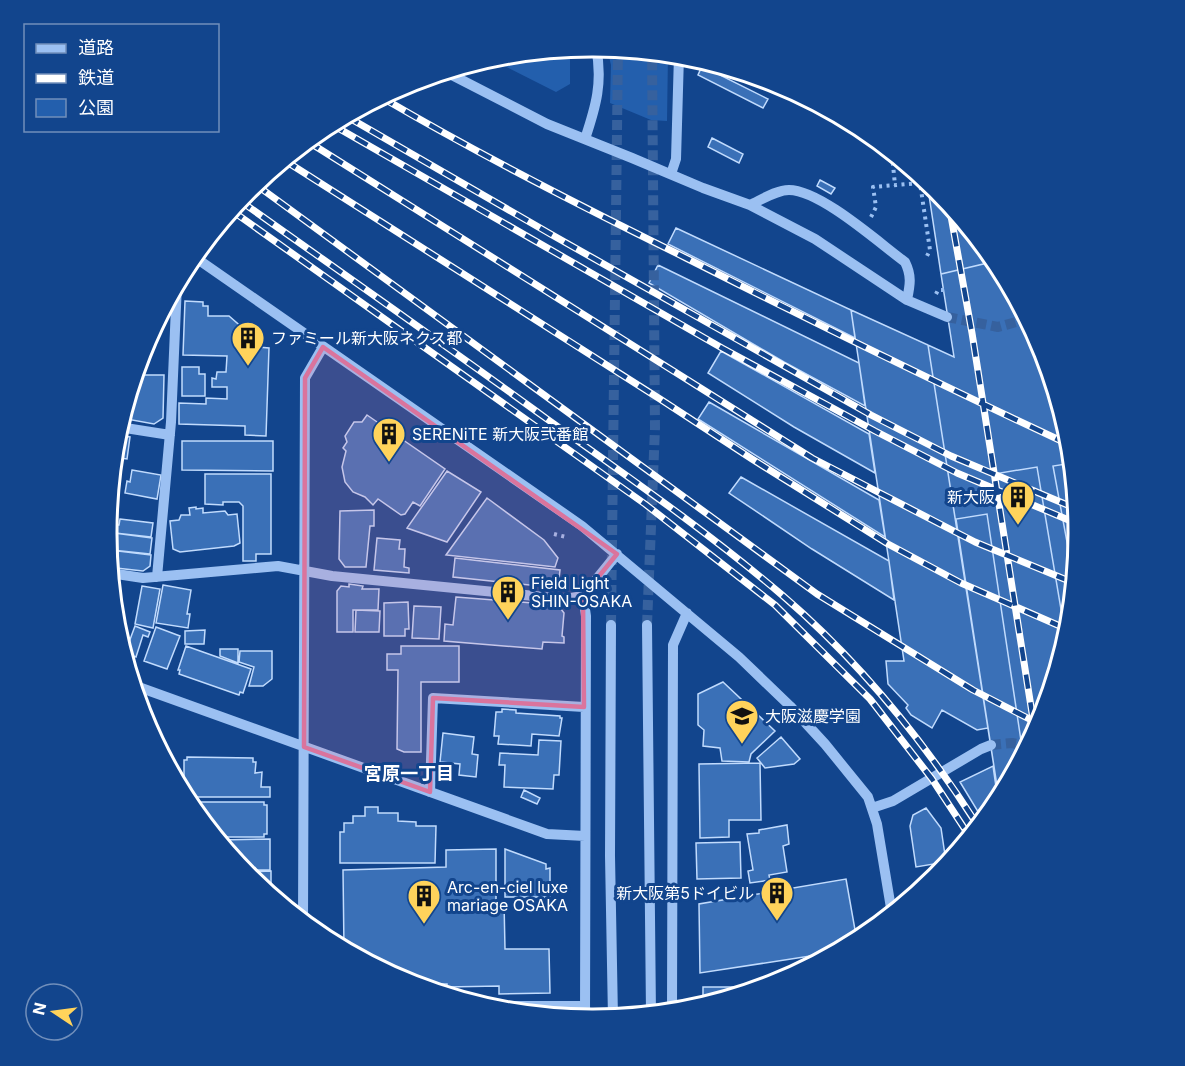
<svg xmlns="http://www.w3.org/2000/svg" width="1185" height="1066" font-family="Inter,'Noto Sans JP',sans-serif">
	<rect width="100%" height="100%" fill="#12458d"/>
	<!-- green -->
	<path fill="#235fad" d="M607,48L668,54L667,121L651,120L610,103L611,65Z
		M570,49V84L556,92L489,58L498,56Z"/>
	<!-- building -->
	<path fill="#3a70b7" stroke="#c1dbfd" stroke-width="1.5" d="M702,66L768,99L763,108L698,75Z
		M712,138L743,154L739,163L708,147Z
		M820,180L835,188L831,194L817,186Z
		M927,182L937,189L996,261L941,274Z
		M676,228L851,310L855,338L668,244Z
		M996,261L1042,347L1070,438L1079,533L1070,628L1042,719L999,799L928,345L954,357L941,274Z
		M658,265L859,363L865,406L784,362L649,283Z
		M185,301L203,302V306H208V316H229L259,342L258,347L269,348L266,436L245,435V426L179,424V403L206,404V398L227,399V387H212V378L216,379L217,372H226L227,356L183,355Z
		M851,310L928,345L988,728L977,730L942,710L932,728L911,715L906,708L908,705L888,684L886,661H904Z
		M721,351L869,434L875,473L794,427L708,373Z
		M182,367H199V374H205V396H182Z
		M136,375H164L163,418L154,424L121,418L130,391L134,392Z
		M709,402L879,500L885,537L698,419Z
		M367,415L445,469L420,506L413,502L405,514L401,515L378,499L373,505L365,497L353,492L345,482L342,467L346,451L343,448L347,442L345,436L354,422H362Z
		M116,435L130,437L127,459L113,457Z
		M182,441H273V471L182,470Z
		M1072,463L1079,533L1074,580L1053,466Z
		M1037,467L1066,639L1042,719L1035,732L994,474Z
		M132,470L161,475L157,499L125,493L127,481L130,482Z
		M112,471H115L112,483L116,484L108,513Z
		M447,471L481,492L447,542L407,528Z
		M205,474H271V554H256V561H243V506L239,502H223V505L205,504Z
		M741,477L889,561L894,600L812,549L729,493Z
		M487,498L544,540L558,558L555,567L446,555Z
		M196,507V509L203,508V513L225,511L228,515L237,514L240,543L234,546L180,552L173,549L170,521L179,520L181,515H190L189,508Z
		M374,510V526H370L366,567H345L339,559L340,511Z
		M987,514L1023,754L999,799L956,519Z
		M120,519L153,523L151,537L115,533L116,525H119Z
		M114,533L152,538L150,554L112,550Z
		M377,538L400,540L399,549H405L404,567L409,568V573L374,570Z
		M118,551L151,555L150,566L143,571L116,568Z
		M455,558L560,570L558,588L453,577Z
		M349,584L363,586L362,589H379L378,610H353V632H337V591L341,586L349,587Z
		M163,585L191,590L187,614H190L188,628L156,623Z
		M142,586L160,589L153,628L135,624Z
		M456,597L558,605L564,613L562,636L564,637V643L543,642L542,649L444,641L445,624L453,625Z
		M408,602L409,629H405V636H384V603Z
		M414,606L441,607L439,639L412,638Z
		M356,610L380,611L379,632H355Z
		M135,626L150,632L148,637L143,635L136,657L125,653Z
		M156,627L180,636L167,669L144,661Z
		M205,630L204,644H185V631Z
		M186,646L251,669L243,693L240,692L239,695L179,674L180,670H178Z
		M401,646H459V682H421V752H404L397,749L398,670H387V654H401Z
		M220,649H238V663L220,656Z
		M240,651H272V679L263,686H249L254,667L239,662Z
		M723,682L775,731L751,754L749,762L722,761L720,748L703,746L704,730L698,725V694Z
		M502,709L516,710V713L560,716V718H562L559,736L532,734L531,746L498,744L499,736H494L496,712H502Z
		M443,733L474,737L472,754L478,755L476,777L459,775L460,764L440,762Z
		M781,737L800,759L794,764L765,768L757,758Z
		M539,740L561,741L559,775H554L553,789L504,787L505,765H499L500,753L538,755Z
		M187,757L253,758V762H256L255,773L262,772L261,787H270V797H187V793H184V760H187Z
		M760,763L761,820H729V837L700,838L699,764Z
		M993,766L998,801L983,820L960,782Z
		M524,790L540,798L537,804L521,797Z
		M194,802H264V805H267V834H264V837H216L191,807Z
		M365,807H378V813H398V821L416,822V826H436L435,863H340V832H344V823H353V816H365Z
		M926,808L941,828L946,862L916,867L910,826L913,815Z
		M787,825L789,844L783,846L787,872L769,875L770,880L750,883L748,871L753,870L747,834L759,833V830Z
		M270,839V870H243L220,842V840Z
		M740,842L741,878L697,879L696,843Z
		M496,849V902H504L505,949H549L550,993L499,994V986L447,987V984H413L344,949L343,870L446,867V850Z
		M505,849L546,864V869L550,868V897H505Z
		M271,871V889H263L244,872Z
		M846,879L857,941L836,952L700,973L699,904Z
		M703,987H762L703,1005Z"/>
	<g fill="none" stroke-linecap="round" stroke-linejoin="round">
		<!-- minor-tunnel -->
		<path stroke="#36619e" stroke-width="10" stroke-dasharray="10 5" stroke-linecap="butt" d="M947,317L998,327L1027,319
			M611,625L618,49
			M647,625L655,428L652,52
			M991,745L1012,743L1027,746"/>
		<!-- path -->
		<path stroke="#9bc0f2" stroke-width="4" stroke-dasharray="3 4.5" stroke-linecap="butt" d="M892,155L895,185
			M871,217L876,207L873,187L920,183L930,250L925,260
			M936,294L938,290H944
			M554,534L566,537"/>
		<!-- minor -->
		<path stroke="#9bc0f2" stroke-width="10" d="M446,72L547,124L632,158L703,188L750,205L815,239L907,300L947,317
			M585,139C596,106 603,82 596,47
			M671,174L676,159L679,55
			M750,205C761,200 776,190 789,190C820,190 878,242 905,262C912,276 910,285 907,300
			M193,256L582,526L739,657L790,706L825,744L868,797L877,824L892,914
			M119,427L170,435
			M110,573L143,578L278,566L332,576L565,599L583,596
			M157,577L171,422L177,284
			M611,625L610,856L613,1018
			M647,625L651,1014
			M133,685L547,834L585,836
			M430,792L433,698L584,707
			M872,808L893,801L981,749L991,745
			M303,922L305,378L323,347
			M483,1006H585
			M672,1012L673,645L687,613
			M585,1019L586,616L583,596L617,554"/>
		<!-- rail casing -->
		<g stroke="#fff" stroke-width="7">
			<path id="rail" d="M381,97C480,155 583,207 686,258C813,322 941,385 1070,445
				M346,116L554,236L871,415L951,456L1077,509
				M331,124L722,348L875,431L957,473L1078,524
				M307,141L812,458L975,542L1074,583
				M284,160L660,399L752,459L888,544L961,583L1069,630
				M255,184L817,594L973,690L1039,724
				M239,200C342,273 445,345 547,419C627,476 708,532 782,595C859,661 924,741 978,826
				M949,205L972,333L1035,732
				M231,210L645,504L775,605L870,699L932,779L970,837"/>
		</g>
		<!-- rail -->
		<use href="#rail" stroke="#12458d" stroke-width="4.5" stroke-dasharray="14" stroke-linecap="butt"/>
	</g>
	<!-- marked area -->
	<path fill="#da749d" fill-opacity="0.2" stroke="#da749d" stroke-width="4.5" stroke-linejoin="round" d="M323,347L617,554L583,596L584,707L433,698L430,792L304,747L305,378Z"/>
	<!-- icons -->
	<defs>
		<g id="building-pin" transform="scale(1.725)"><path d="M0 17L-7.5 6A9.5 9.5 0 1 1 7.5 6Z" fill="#ffd35b" stroke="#12458d"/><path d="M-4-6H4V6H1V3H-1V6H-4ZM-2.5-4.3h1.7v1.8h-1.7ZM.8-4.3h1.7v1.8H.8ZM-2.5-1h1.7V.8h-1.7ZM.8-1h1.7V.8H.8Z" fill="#111"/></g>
		<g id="university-pin" transform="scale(1.725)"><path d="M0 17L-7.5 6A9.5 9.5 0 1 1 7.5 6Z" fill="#ffd35b" stroke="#12458d"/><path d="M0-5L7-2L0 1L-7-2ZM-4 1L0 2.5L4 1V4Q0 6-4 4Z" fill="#111"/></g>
	</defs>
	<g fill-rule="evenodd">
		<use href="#building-pin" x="248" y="338"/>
		<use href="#building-pin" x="389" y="434"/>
		<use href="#building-pin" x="1018" y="497"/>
		<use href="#building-pin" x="508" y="592"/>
		<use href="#university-pin" x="742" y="716"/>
		<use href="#building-pin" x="777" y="893"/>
		<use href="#building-pin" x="424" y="896"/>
	</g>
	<g text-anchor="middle" stroke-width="6" stroke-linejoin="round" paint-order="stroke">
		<!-- poi labels -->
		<g font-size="16" fill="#fff" stroke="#12458d" text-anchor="start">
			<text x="271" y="344">ファミール新大阪ネクス都</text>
			<text x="412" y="440">SERENiTE 新大阪弐番館</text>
			<text x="995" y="503" text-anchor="end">新大阪</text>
			<text x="531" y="589">Field Light<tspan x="531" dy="18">SHIN-OSAKA</tspan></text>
			<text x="765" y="722">大阪滋慶学園</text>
			<text x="447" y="893">Arc-en-ciel luxe<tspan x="447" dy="18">mariage OSAKA</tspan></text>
			<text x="754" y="899" text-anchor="end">新大阪第5ドイビル</text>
		</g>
		<!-- neighbourhood labels -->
		<g font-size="18" font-weight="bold" fill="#fff" stroke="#12458d">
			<text x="409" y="780">宮原一丁目</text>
		</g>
	</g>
	<!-- crop -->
	<path d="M0 0H1185V1066H0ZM592 57H593A475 475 0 0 1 1068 532V534A475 475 0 0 1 593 1009H592A475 475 0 0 1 117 534V532A475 475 0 0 1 592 57Z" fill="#12458d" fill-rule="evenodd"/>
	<path fill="none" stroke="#fff" stroke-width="3" d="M592 57H593A475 475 0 0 1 1068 532V534A475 475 0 0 1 593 1009H592A475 475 0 0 1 117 534V532A475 475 0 0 1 592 57Z"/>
	<!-- legend -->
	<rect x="24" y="24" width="195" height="108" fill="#12458d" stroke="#718fbb" stroke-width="1.5"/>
	<rect x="36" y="44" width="30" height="9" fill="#9bc0f2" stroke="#718fbb" stroke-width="1.5"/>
	<text x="78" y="54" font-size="18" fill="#ffffff">道路</text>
	<rect x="36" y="74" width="30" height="9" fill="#ffffff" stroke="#718fbb" stroke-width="1.5"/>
	<text x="78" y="84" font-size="18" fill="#ffffff">鉄道</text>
	<rect x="36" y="99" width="30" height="18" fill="#235fad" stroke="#718fbb" stroke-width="1.5"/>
	<text x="78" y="114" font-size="18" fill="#ffffff">公園</text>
	<!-- north arrow -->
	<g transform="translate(54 1012) rotate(283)"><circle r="28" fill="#12458d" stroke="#718fbb" stroke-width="1.5"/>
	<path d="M0-4.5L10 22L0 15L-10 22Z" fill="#ffd35b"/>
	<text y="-9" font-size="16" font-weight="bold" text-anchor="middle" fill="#ffffff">N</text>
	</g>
</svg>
